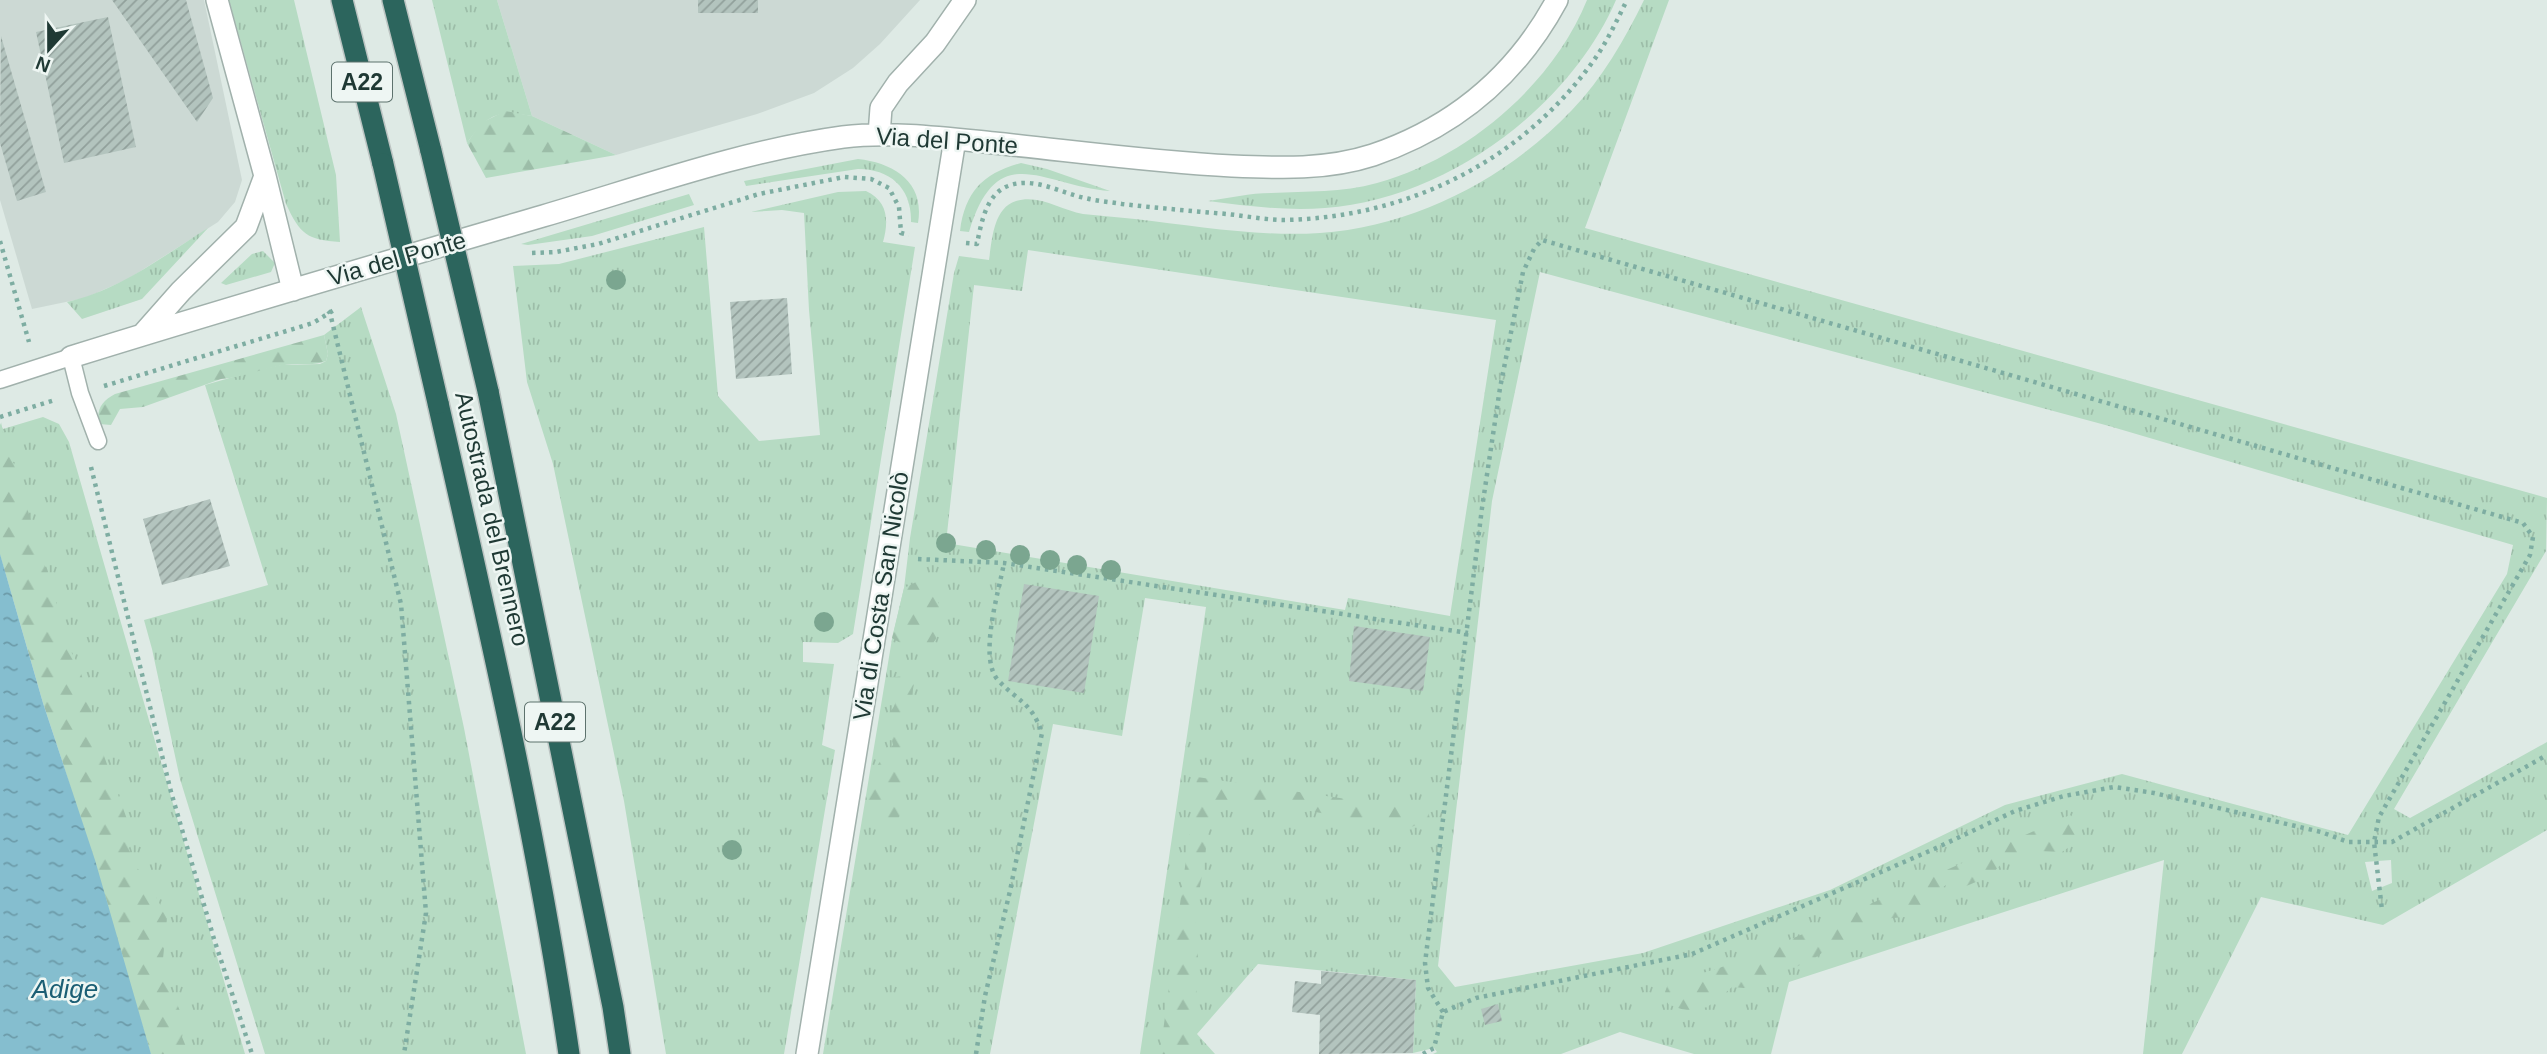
<svg xmlns="http://www.w3.org/2000/svg" width="2547" height="1054" font-family="Arial,sans-serif">
	<defs>
		<pattern id="grass-tufts" width="24" height="20" patternUnits="userSpaceOnUse" patternTransform="scale(1.75)"><rect width="24" height="20" fill="#b6dbc3"/><path d="M3 7l-1-3M5 7V3M7 7l1-3M15 17l-1-3M17 17v-4M19 17l1-3" fill="none" stroke="#9cbda8"/></pattern>
		<pattern id="forest-firs" width="22" height="20" patternUnits="userSpaceOnUse" patternTransform="scale(1.75)"><rect width="22" height="20" fill="#b6dbc3"/><path d="M5 1l3.5 6h-7zM16 11l3.5 6h-7z" fill="#9cbda8"/></pattern>
		<pattern id="water-ripples" width="26" height="14" patternUnits="userSpaceOnUse" patternTransform="scale(1.75)"><rect width="26" height="14" fill="#85becf"/><path d="M2 4q2-2 4 0t4 0M15 11q2-2 4 0t4 0" fill="none" stroke="#6c9ba9"/></pattern>
		<pattern id="building-hatch" width="6" height="6" patternUnits="userSpaceOnUse" patternTransform="scale(1.75)"><rect width="6" height="6" fill="#b3c4be"/><path d="M-1 1l2-2M0 6l6-6M5 7l2-2" fill="none" stroke="#91a09b"/></pattern>
	</defs>
	<rect width="100%" height="100%" fill="#deeae5"/>
	<!-- built -->
	<path fill="#ccd9d4" d="M0,0H204L242,180L235,202L218,222L128,279L85,298L32,309L0,200Z
		M497,0H920L880,44L853,68L814,93L757,114L616,155L532,116Z"/>
	<!-- grass -->
	<path fill="url(#grass-tufts)" fill-rule="evenodd" d="M229,0H294L336,175L340,242C307,240 300,234 286,204Z
		M432,0H497L532,116C497,110 489,113 467,143Z
		M1587,0H1616C1569,109 1444,200 1325,208C1286,211 1247,206 1208,201C1229,198 1250,193 1271,193C1307,191 1342,193 1377,183C1466,158 1552,86 1587,0Z
		M1644,0H1669L1585,228L2547,498L2546,551L2394,809L2410,818L2547,742V830L2383,925L2261,897L2182,1054H2143L2164,860L1789,982L1771,1054H1694L1620,1032L1561,1054H1433L1437,1052L1434,1048L1413,1053L1416,980L1258,964L1197,1034L1215,1054H1140L1206,607L1145,598L1122,736L1053,724L990,1054H823L892,639L904,588L910,538L954,273L959,256L989,260C992,241 993,208 1016,201C1039,194 1061,210 1083,214C1100,216 1118,217 1135,219C1196,226 1259,237 1320,233C1415,226 1506,179 1572,110C1602,79 1625,39 1644,0ZM1028,250L1496,320L1450,616L1348,598L1345,610L946,543L974,285L1022,291ZM1540,272L2109,426L2513,545L2507,574L2348,835L2122,774L2005,805L1830,890L1643,953L1455,987L1438,966L1492,501ZM2391,860L2392,883L2372,891L2365,862Z
		M858,159C894,163 925,182 918,223L911,222C912,188 890,169 858,169L746,186L744,181Z
		M1021,163L1047,169L1110,191C1042,186 998,137 969,232L960,231C965,191 984,173 1021,163Z
		M866,191C888,201 889,221 883,242L915,247L853,634L838,643L803,642V662L834,664L822,745L835,750L784,1054H666L624,801L553,464L527,382L513,266L559,264L704,227L718,396L759,441L820,435L809,310L804,213L782,210L751,212L838,192Z
		M689,194L694,205L592,236L528,245L521,244Z
		M208,228L142,299L82,319L67,302C120,290 163,256 208,228Z
		M263,251L275,263L271,272L226,285L221,283L252,254Z
		M361,307L396,414L464,728L526,1054H265L180,779L152,649L144,620L268,585L205,385L254,371L281,365L320,364L326,361L328,354L324,335Z
		M43,417L59,424L69,442L245,1054H151L0,554V423L3,429Z"/>
	<!-- forest -->
	<path fill="url(#forest-firs)" d="M505,111L532,116L616,155L486,178L467,143L481,123Z
		M324,335L328,354L326,361C317,365 308,364 298,364C271,364 248,377 221,379L143,407L120,409L111,425L99,424C96,409 102,401 115,394Z
		M1,422L7,452L14,464L42,558L56,594L57,621L63,638L77,662L87,691L104,756L132,833L129,849L136,866L152,889L167,918L162,969L186,1025L182,1037L189,1054H151L95,860L43,703L0,554Z
		M919,567C952,598 950,677 892,638L904,588L916,582Z
		M903,676L914,684L905,728L912,751L901,766C906,791 909,813 888,830L871,821C862,794 873,765 893,745L886,717C900,702 898,695 889,678Z
		M1197,777L1428,811L1430,819L1407,829L1294,808L1240,803H1217L1210,807L1205,858L1195,916L1198,956L1195,984L1197,993L1191,1030L1194,1052L1193,1054H1160Z
		M2070,815L2082,824V838L2062,852L2040,851L2006,859L1990,876L1964,887L1946,885L1936,892L1916,916L1882,919L1869,925L1853,944L1831,945L1818,956L1796,967L1783,966C1760,981 1763,991 1732,987C1709,1008 1699,1018 1668,1004L1665,992L1668,984L1744,960Z"/>
	<!-- water -->
	<path fill="url(#water-ripples)" d="M0,554L43,703L95,860L151,1054H0Z"/>
	<!-- building -->
	<path fill="url(#building-hatch)" d="M112,0H186L213,98L197,122Z
		M698,0H758V13H698Z
		M108,17L136,147L64,163L36,32Z
		M1,36L46,192L17,201L0,143Z
		M787,298L792,374L736,379L730,302Z
		M210,499L230,566L162,585L143,519Z
		M1024,584L1099,596L1084,693L1008,681Z
		M1354,626L1430,637L1423,691L1349,681Z
		M1321,971L1416,980L1413,1053L1319,1054L1320,1015L1292,1012L1295,981L1321,984Z
		M1498,1004L1502,1021L1485,1025L1481,1009Z"/>
	<g fill="none" stroke-linecap="round" stroke-linejoin="round">
		<!-- service casing -->
		<g stroke="#a1b1ac" stroke-width="19">
			<path id="service" d="M0,380L71,357L80,393L98,441"/>
		</g>
		<!-- minor casing -->
		<g stroke="#a1b1ac" stroke-width="24">
			<path id="minor" d="M217,0L265,176L293,290
				M879,135L881,108L898,83L935,43L965,0
				M143,334L181,291L246,227L265,176
				M71,357C228,308 386,262 543,216C642,187 741,151 843,137C892,131 945,138 994,143C1073,151 1152,162 1232,166C1280,168 1327,170 1373,155C1455,127 1516,76 1557,0
				M807,1054L955,139"/>
		</g>
		<!-- motorway casing -->
		<g stroke="#bcc4c2" stroke-width="24">
			<path id="motorway" d="M342,0L383,164
				M393,0L431,151
				M488,391L613,1007L620,1054
				M438,403C487,619 537,835 569,1054"/>
		</g>
		<!-- path -->
		<path stroke="#7eada2" stroke-width="4.5" stroke-dasharray="3.5 5" stroke-linecap="butt" d="M0,241L29,342
			M966,243L977,244C981,224 986,194 1008,186C1033,176 1061,193 1085,198C1097,201 1110,202 1122,204C1157,208 1192,211 1227,214C1246,216 1266,220 1285,220C1409,217 1522,161 1594,60C1607,42 1617,20 1627,0
			M532,253L556,252L598,244L759,194L844,177L871,179L889,188L899,207L901,233L909,235
			M328,311L330,313L401,604L426,913L404,1054
			M104,386L313,323L334,310
			M0,417L55,400
			M91,467L171,792L214,939L252,1054
			M918,559L1004,563L1468,633
			M1443,1012L1428,988L1425,963L1482,508L1500,388L1523,272L1534,249L1542,240L2523,523L2533,537L2530,555L2379,817L2374,842L2382,910
			M976,1054L985,996L1010,891L1042,733C1031,701 1018,702 998,680C978,658 999,591 1004,563
			M1423,1054L1434,1048L1443,1012L1476,998L1692,954L1934,849L2015,811L2064,796L2114,787L2154,793L2321,832L2348,842H2392L2547,755"/>
		<!-- service -->
		<use href="#service" stroke="#fff" stroke-width="16"/>
		<!-- minor -->
		<use href="#minor" stroke="#fff" stroke-width="21"/>
		<!-- motorway -->
		<use href="#motorway" stroke="#2c655d" stroke-width="21"/>
		<!-- motorway-bridge casing -->
		<g stroke="#bcc4c2" stroke-width="24" stroke-linecap="butt">
			<path id="motorway-bridge" d="M431,151L488,391
				M383,164L438,403"/>
		</g>
		<!-- motorway-bridge -->
		<use href="#motorway-bridge" stroke="#2c655d" stroke-width="21"/>
	</g>
	<!-- trees -->
	<g fill="#7ba690">
		<circle cx="616" cy="280" r="10"/>
		<circle cx="946" cy="543" r="10"/>
		<circle cx="986" cy="550" r="10"/>
		<circle cx="1020" cy="555" r="10"/>
		<circle cx="1050" cy="560" r="10"/>
		<circle cx="1077" cy="565" r="10"/>
		<circle cx="1111" cy="570" r="10"/>
		<circle cx="824" cy="622" r="10"/>
		<circle cx="732" cy="850" r="10"/>
	</g>
	<g text-anchor="middle" stroke-width="5" stroke-linejoin="round" paint-order="stroke">
		<!-- shield labels -->
		<g fill="#eef6f3" stroke="#5d726d" stroke-width="2">
			<rect x="332" y="62.5" width="60" height="39" rx="5"/>
			<rect x="525" y="702.5" width="60" height="39" rx="5"/>
		</g>
		<g font-size="23" font-weight="bold" fill="#1f3934">
			<text x="362" y="90">A22</text>
			<text x="555" y="730">A22</text>
		</g>
		<!-- street labels -->
		<g font-size="24" fill="#1f3934" stroke="#eef6f3">
			<text transform="translate(947 141) rotate(4)" y="8">Via del Ponte</text>
			<text transform="translate(397 259) rotate(-16)" y="8">Via del Ponte</text>
			<text transform="translate(492 519) rotate(77)" y="8">Autostrada del Brennero</text>
			<text transform="translate(881 596) rotate(-81)" y="8">Via di Costa San Nicolò</text>
		</g>
		<!-- water labels -->
		<g font-size="26" font-style="italic" fill="#1b5e74" stroke="#eef6f3">
			<text x="65" y="998">Adige</text>
		</g>
	</g>
	<!-- north arrow -->
	<g transform="translate(49 49) rotate(201)" stroke="#eef6f3" stroke-width="5" paint-order="stroke">
	<path d="M0-5L12 26L0 18L-12 26Z" fill="#1f3934"/>
	<text y="-10" font-size="19" font-weight="bold" text-anchor="middle" fill="#1f3934">N</text>
	</g>
</svg>
